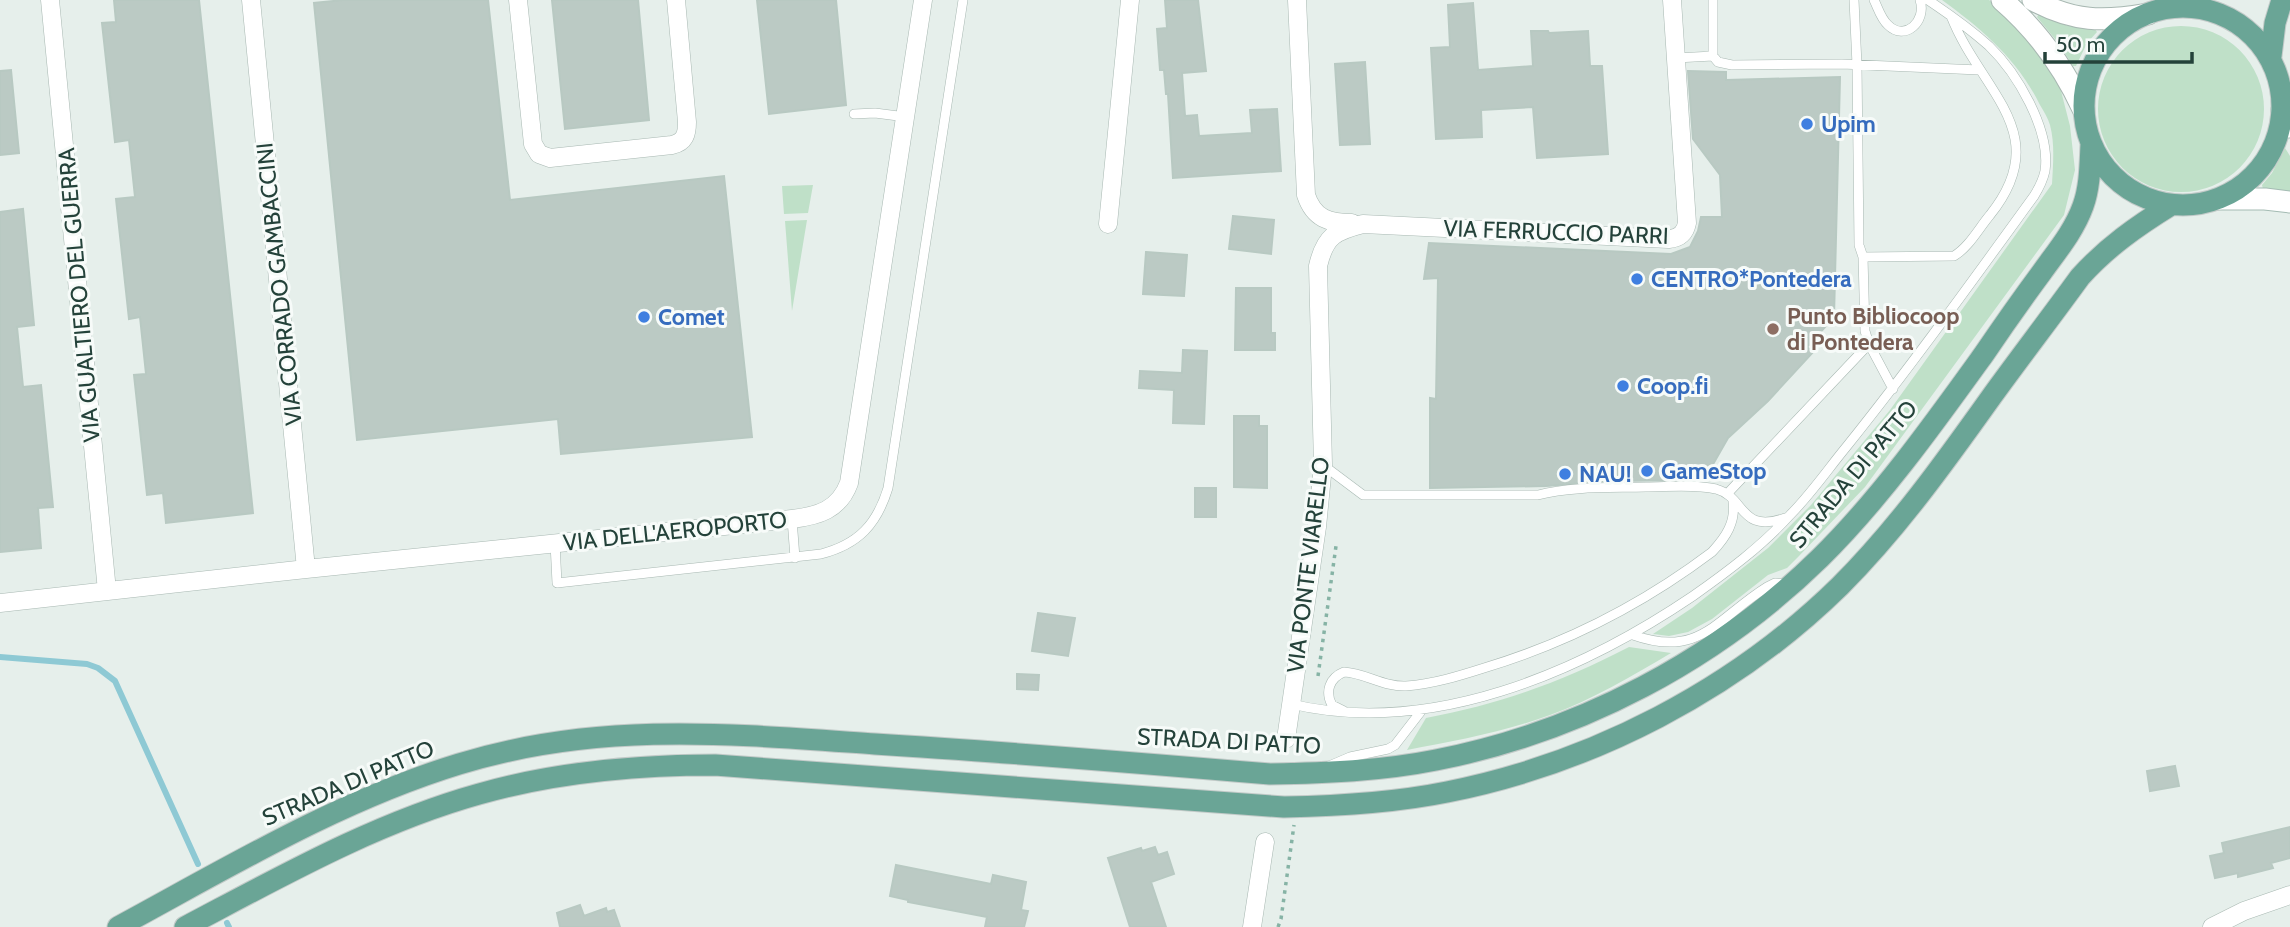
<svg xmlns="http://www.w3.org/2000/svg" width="2290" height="927" font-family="Cabin,sans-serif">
	<rect width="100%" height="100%" fill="#e6efeb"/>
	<!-- green -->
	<path fill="#bfe0c8" d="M1942,0H1989L2009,14L2029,36L2060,87L2070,126L2075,170L2064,215L1865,487L1799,556L1787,568L1768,575L1712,619L1688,632L1669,636L1653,634L1692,608L1768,548L1811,505L1890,410L2052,184C2053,164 2055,144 2050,125C2048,118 2044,112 2040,105C2018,60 1982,29 1942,0Z
		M2039,14L2068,26L2094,28L2097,32L2087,43L2076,66H2073L2059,44L2037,17Z
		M2098 109a83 83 0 1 1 166 0a83 83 0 1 1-166 0Z
		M2285,148L2290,156V191L2263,189L2262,185L2272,173Z
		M813,185L808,213L784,214L782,186Z
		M807,220L792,311L785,221Z
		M1629,647L1671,653C1632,676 1592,700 1550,715C1504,732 1455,741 1407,750L1426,718C1501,704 1561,682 1629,647Z"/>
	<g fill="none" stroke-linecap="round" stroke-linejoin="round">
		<!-- stream -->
		<path stroke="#8ec9d4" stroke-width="6" d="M0,657L87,664L98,668L115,681L198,864
			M227,923L229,927"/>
	</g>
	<!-- building -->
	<path fill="#bbcac4" stroke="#b8c9c2" stroke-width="2" d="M114,0H199L253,513L166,523L163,493L147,495L134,375L146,374L140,317L129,319L116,199L135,197L129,140L115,142L102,23L116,22Z
		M343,0H488L510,200L724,176L752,437L561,454L558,419L357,440L314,3Z
		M552,0H638L649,120L565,129Z
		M757,0H836L846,105L769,114Z
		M1165,0H1198L1206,71L1182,73L1185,116L1197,115L1199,136L1252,133L1250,110L1277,109L1281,171L1173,178L1168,94H1166L1164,70H1160L1157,29L1167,28Z
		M1473,3L1478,70L1533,66L1531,31H1548L1549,33L1588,31L1590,66H1602L1608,154L1537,158L1533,107L1481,110L1482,137L1436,139L1431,48L1450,47L1448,5Z
		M1365,62L1370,144L1340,145L1335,64Z
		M11,70L19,153L0,155V71Z
		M1688,71L1726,72V80L1840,77L1834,317L1807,347L1813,352L1768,401L1728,438L1704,480L1605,481L1546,486L1430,488V398L1436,399L1438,278L1424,279L1429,243L1671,254L1690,247L1698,231L1701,217H1722L1720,175L1693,139Z
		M23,209L34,325L17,327L23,387L41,385L53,507L38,508L41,548L0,552V212Z
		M1233,216L1274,220L1271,254L1229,249Z
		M1146,252L1187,255L1184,296L1143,294Z
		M1236,288H1271V333H1275V350H1235Z
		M1183,350L1207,351L1204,424L1173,423L1174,390L1139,388L1140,371L1182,373Z
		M1234,416H1259V426H1267V488L1234,487Z
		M1195,488H1216V517H1195Z
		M1038,613L1075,618L1068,656L1032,651Z
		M1017,674L1039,675L1038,690L1017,689Z
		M2175,766L2179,786L2150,791L2147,771Z
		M2290,827V858L2271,863L2273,868L2238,877V873L2215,878L2210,856L2224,853L2222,843Z
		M1155,847L1158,855L1167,852L1174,874L1151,882L1166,927H1130L1108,858L1141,848L1142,851Z
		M896,865L991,884L993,875L1026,882L1021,910L1028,911L1024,927H985L987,917L908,902V900L890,896Z
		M580,905L584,916L606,908L607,912L614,910L620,927H560L557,913Z"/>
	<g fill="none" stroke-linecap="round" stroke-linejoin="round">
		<!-- service casing -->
		<g stroke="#a8b8b2" stroke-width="10">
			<path id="service" d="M1854,0L1857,65L1859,245L1863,257L1865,331L1869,344
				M1874,0C1878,8 1881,19 1888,25C1905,42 1927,21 1920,0
				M1713,56L1718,62L1732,65L1842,64L1979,70
				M1676,58L1713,56V0
				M854,114L875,113L906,117
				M1863,257L1954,256C1969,247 1979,228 1990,215C2056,133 1980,91 1951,16
				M1323,465L1363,495H1538C1572,486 1610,488 1646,487C1668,487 1694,484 1716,489C1746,497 1739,534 1785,518
				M1727,494L1869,344L1893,389
				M792,519L795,558
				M555,543L557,583L821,554C859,544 877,524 888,488L963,0
				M1633,635C1700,659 1717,618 1767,587L1775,583L1787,584
				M1291,704C1430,737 1579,673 1693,596C1727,572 1762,546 1790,515C1811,494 1828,469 1847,446C1912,365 1973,280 2034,196C2039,188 2043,180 2045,171C2051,130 2017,73 1989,46C1970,29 1949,14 1928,0
				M1344,711L1332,705C1325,692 1329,678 1344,672C1365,673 1384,687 1406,686C1433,684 1459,676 1484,668C1567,643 1643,604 1712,552C1726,537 1736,522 1733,501
				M1329,766L1350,757L1388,749L1395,745L1422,710"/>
		</g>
		<!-- minor casing -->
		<g stroke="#a8b8b2" stroke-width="19">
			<path id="minor" d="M50,0L107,591
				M251,0L306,569
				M518,0L533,144L539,154L550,158L672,145C685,142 687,134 687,122L676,0
				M1297,0L1306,195C1314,219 1329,223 1352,223
				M1108,224L1130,0
				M0,603L306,569L792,519C818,516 839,510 849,483L923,0
				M1286,739L1317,527L1323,465L1318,266C1325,236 1335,231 1363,224L1669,239C1680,238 1685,233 1687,223L1672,0
				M1252,927L1265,842
				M2212,927L2244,911L2290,895"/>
		</g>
		<!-- tertiary casing -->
		<g stroke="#a8b8b2" stroke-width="23">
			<path id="tertiary" d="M2002,0C2038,31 2063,66 2083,109
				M2033,0C2074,22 2103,22 2148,14"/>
		</g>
		<!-- secondary casing -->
		<g stroke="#a4bbb3" stroke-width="23">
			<path id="secondary" d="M2282,110L2290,127
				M2218,199H2265L2290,202"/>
		</g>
		<!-- primary casing -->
		<g stroke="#c2cac8" stroke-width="23">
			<path id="primary" d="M2084 106a99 99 0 1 1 198 0a99 99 0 1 1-198 0Z
				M2271,56L2275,23L2282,0
				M118,927C229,867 338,801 459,764C599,721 732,734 875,744C1007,752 1139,763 1270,774C1326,773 1381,771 1436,760C1580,732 1716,660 1820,558C1880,499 1935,422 1984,354C2003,326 2022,299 2042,272C2057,251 2074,231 2083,206C2090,187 2090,165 2091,145
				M185,927C280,877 375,823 479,794C556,772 635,765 715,765L1284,807C1338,806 1393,803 1447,792C1593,763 1734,690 1840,586C1897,529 1945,462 1992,396C2021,356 2051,317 2080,277C2107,247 2137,226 2171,205"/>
		</g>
		<!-- path -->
		<path stroke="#86b3a5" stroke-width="3.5" stroke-dasharray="3.5 5" stroke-linecap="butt" d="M1318,676L1336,546L1334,543
			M1278,927L1281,919L1294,825"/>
		<!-- service -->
		<use href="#service" stroke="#fff" stroke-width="9"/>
		<!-- minor -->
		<use href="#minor" stroke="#fff" stroke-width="18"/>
		<!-- tertiary -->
		<use href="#tertiary" stroke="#fff" stroke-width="21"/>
		<!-- secondary -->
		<use href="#secondary" stroke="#fff" stroke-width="21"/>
		<!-- primary -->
		<use href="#primary" stroke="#6aa596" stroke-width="21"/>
	</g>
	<!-- markers -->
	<g fill="#3f7fe0" stroke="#f7fbf9" stroke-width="2.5">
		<circle cx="1807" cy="124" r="7"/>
		<circle cx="1637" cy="279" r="7"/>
		<circle cx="644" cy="317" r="7"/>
		<circle cx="1623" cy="386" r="7"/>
		<circle cx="1647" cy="471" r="7"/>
		<circle cx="1565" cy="474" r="7"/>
	</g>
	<circle fill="#8d6e63" stroke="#f7fbf9" stroke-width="2.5" cx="1773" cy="329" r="7"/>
	<g text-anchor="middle" stroke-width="6" stroke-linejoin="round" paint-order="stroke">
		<!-- shop labels -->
		<g font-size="23" font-weight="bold" fill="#366cbe" stroke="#f7fbf9" text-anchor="start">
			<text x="1821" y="132">Upim</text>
			<text x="1651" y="287">CENTRO*Pontedera</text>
			<text x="658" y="325">Comet</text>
			<text x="1637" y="394">Coop.fi</text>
			<text x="1661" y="479">GameStop</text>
			<text x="1579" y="482">NAU!</text>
		</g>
		<!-- street labels -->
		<g font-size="23" fill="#24423a" stroke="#f7fbf9">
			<text transform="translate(1556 232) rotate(2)" y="8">VIA FERRUCCIO PARRI</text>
			<text transform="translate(279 284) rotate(-96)" y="8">VIA CORRADO GAMBACCINI</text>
			<text transform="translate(79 295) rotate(-95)" y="8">VIA GUALTIERO DEL GUERRA</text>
			<text transform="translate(1853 474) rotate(-50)" y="8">STRADA DI PATTO</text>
			<text transform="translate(675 531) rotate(-6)" y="8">VIA DELL'AEROPORTO</text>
			<text transform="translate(1308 565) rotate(-83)" y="8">VIA PONTE VIARELLO</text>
			<text transform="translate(1229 741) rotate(3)" y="8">STRADA DI PATTO</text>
			<text transform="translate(348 783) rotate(-23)" y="8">STRADA DI PATTO</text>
		</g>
		<!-- education labels -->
		<g font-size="23" font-weight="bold" fill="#785e54" stroke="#f7fbf9" text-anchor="start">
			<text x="1787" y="324">Punto Bibliocoop<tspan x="1787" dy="26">di Pontedera</tspan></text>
		</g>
	</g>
	<!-- scale -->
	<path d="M2045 52v10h147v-10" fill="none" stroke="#24423a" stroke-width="3.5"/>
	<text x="2056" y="52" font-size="21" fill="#24423a" stroke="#f7fbf9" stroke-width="5" paint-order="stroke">50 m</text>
</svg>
